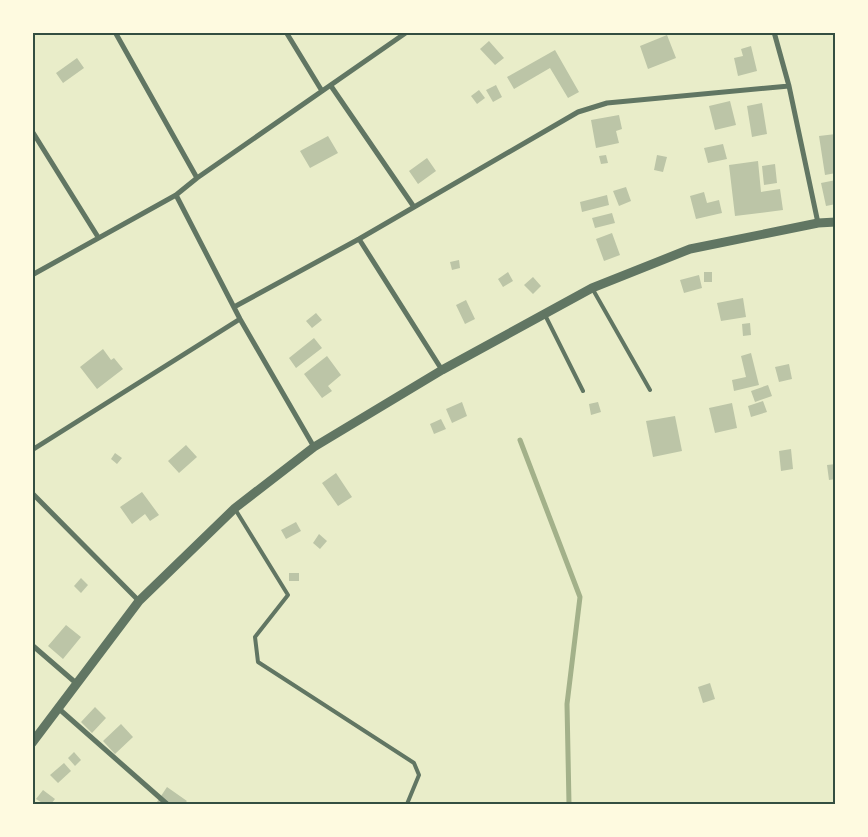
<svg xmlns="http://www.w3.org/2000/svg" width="868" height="837" font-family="'PT Sans',sans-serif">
	<rect width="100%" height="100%" fill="#e9edc9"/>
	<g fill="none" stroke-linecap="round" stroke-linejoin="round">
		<!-- stream -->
		<path stroke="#a3b18a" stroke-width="5" d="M520,440L580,597L567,704L569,804"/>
	</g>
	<!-- building -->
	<path fill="#bcc5a7" d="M667,35L676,58L648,69L640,46Z
		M489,41L504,58L495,65L480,49Z
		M751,46L757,71L738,76L734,58L743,56L741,49Z
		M555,50L579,92L568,98L550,68L514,89L507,77Z
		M77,58L84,68L63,83L56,73Z
		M496,85L502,97L493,102L486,90Z
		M479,90L485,98L477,104L471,96Z
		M730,101L736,125L715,130L709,106Z
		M762,103L767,134L752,137L747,106Z
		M619,115L622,129L616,131L619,143L596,148L591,120Z
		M836,134V173L825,175L819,136Z
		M328,136L338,153L310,168L300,151Z
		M723,144L727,159L708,163L704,148Z
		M606,155L608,163L601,164L599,156Z
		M657,155L667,157L663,172L654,170Z
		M427,158L436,171L418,184L409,171Z
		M758,161L761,192L780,189L783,210L735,216L729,165Z
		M775,164L777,183L764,185L762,166Z
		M836,180V204L826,206L821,183Z
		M626,187L631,201L619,206L613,191Z
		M704,192L707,203L719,200L722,213L696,219L690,196Z
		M607,195L609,205L582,212L580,202Z
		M612,213L615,223L595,228L592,218Z
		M612,233L620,255L604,261L596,239Z
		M459,260L460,268L452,270L450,262Z
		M508,272L513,281L503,287L498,279Z
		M704,272H712V282H704Z
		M699,275L702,288L684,293L680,280Z
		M533,277L541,286L533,294L524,285Z
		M743,298L746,317L721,321L717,303Z
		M466,300L475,319L465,324L456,305Z
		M316,313L322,320L312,328L306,321Z
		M750,323L751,335L743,336L742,324Z
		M314,338L322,348L296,368L289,358Z
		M103,349L111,360L114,358L123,369L97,389L80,367Z
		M751,353L759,385L734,391L732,380L746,377L741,356Z
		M327,356L341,375L328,386L332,391L322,398L304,374Z
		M789,364L792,379L779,382L775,367Z
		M768,385L772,396L755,402L751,391Z
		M763,401L767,412L751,417L748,406Z
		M462,402L467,416L452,423L446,409Z
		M598,402L601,412L591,415L589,404Z
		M732,403L737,428L715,433L709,408Z
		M675,416L682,451L653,457L646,421Z
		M441,419L446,429L434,434L430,424Z
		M186,445L197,457L179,473L168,461Z
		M791,449L793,469L781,471L779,451Z
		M115,453L122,458L117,464L111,459Z
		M836,464V479L829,480L827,465Z
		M336,473L352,497L338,506L322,483Z
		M142,492L159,515L150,521L145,514L132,524L120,507Z
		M296,522L301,531L286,539L281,530Z
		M319,534L327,541L320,549L313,543Z
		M289,573H299V581H289Z
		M81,578L88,585L81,593L74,586Z
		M66,625L81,637L63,659L48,646Z
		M710,683L715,699L703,703L698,687Z
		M95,707L106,718L92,733L81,722Z
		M121,724L133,737L115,754L103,741Z
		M74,752L81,760L75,766L68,758Z
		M64,763L71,771L58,783L50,775Z
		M167,787L187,801L184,804H161L157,802Z
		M43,790L55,799L51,804H44L36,799Z"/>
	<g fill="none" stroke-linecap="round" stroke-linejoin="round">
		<!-- service -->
		<path stroke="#617663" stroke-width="4" d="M592,288L650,390
			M545,315L583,391
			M235,509L288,595L255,637L258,662L414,763L419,775L407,804"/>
		<!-- minor -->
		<path stroke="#617663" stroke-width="5" d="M115,32L197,178
			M286,32L322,91
			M774,32L789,86L818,223
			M331,86L414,207
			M32,131L98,237
			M176,195L240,319L314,447
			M359,239L442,370
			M32,275L176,195L197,178L407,32
			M234,307L359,239L578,112L607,103L789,86
			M32,450L240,319
			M32,493L139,601
			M32,645L76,683
			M58,708L167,804"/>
		<!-- tertiary -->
		<path stroke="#617663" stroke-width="9" d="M32,743L139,601L235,508L314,447L442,370L592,288L690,249L818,223L836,222"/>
	</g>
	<!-- border -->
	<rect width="868" height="837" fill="none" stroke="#fefae0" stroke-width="68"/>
	<rect x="34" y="34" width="800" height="769" fill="none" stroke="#344e41" stroke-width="2"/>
</svg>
